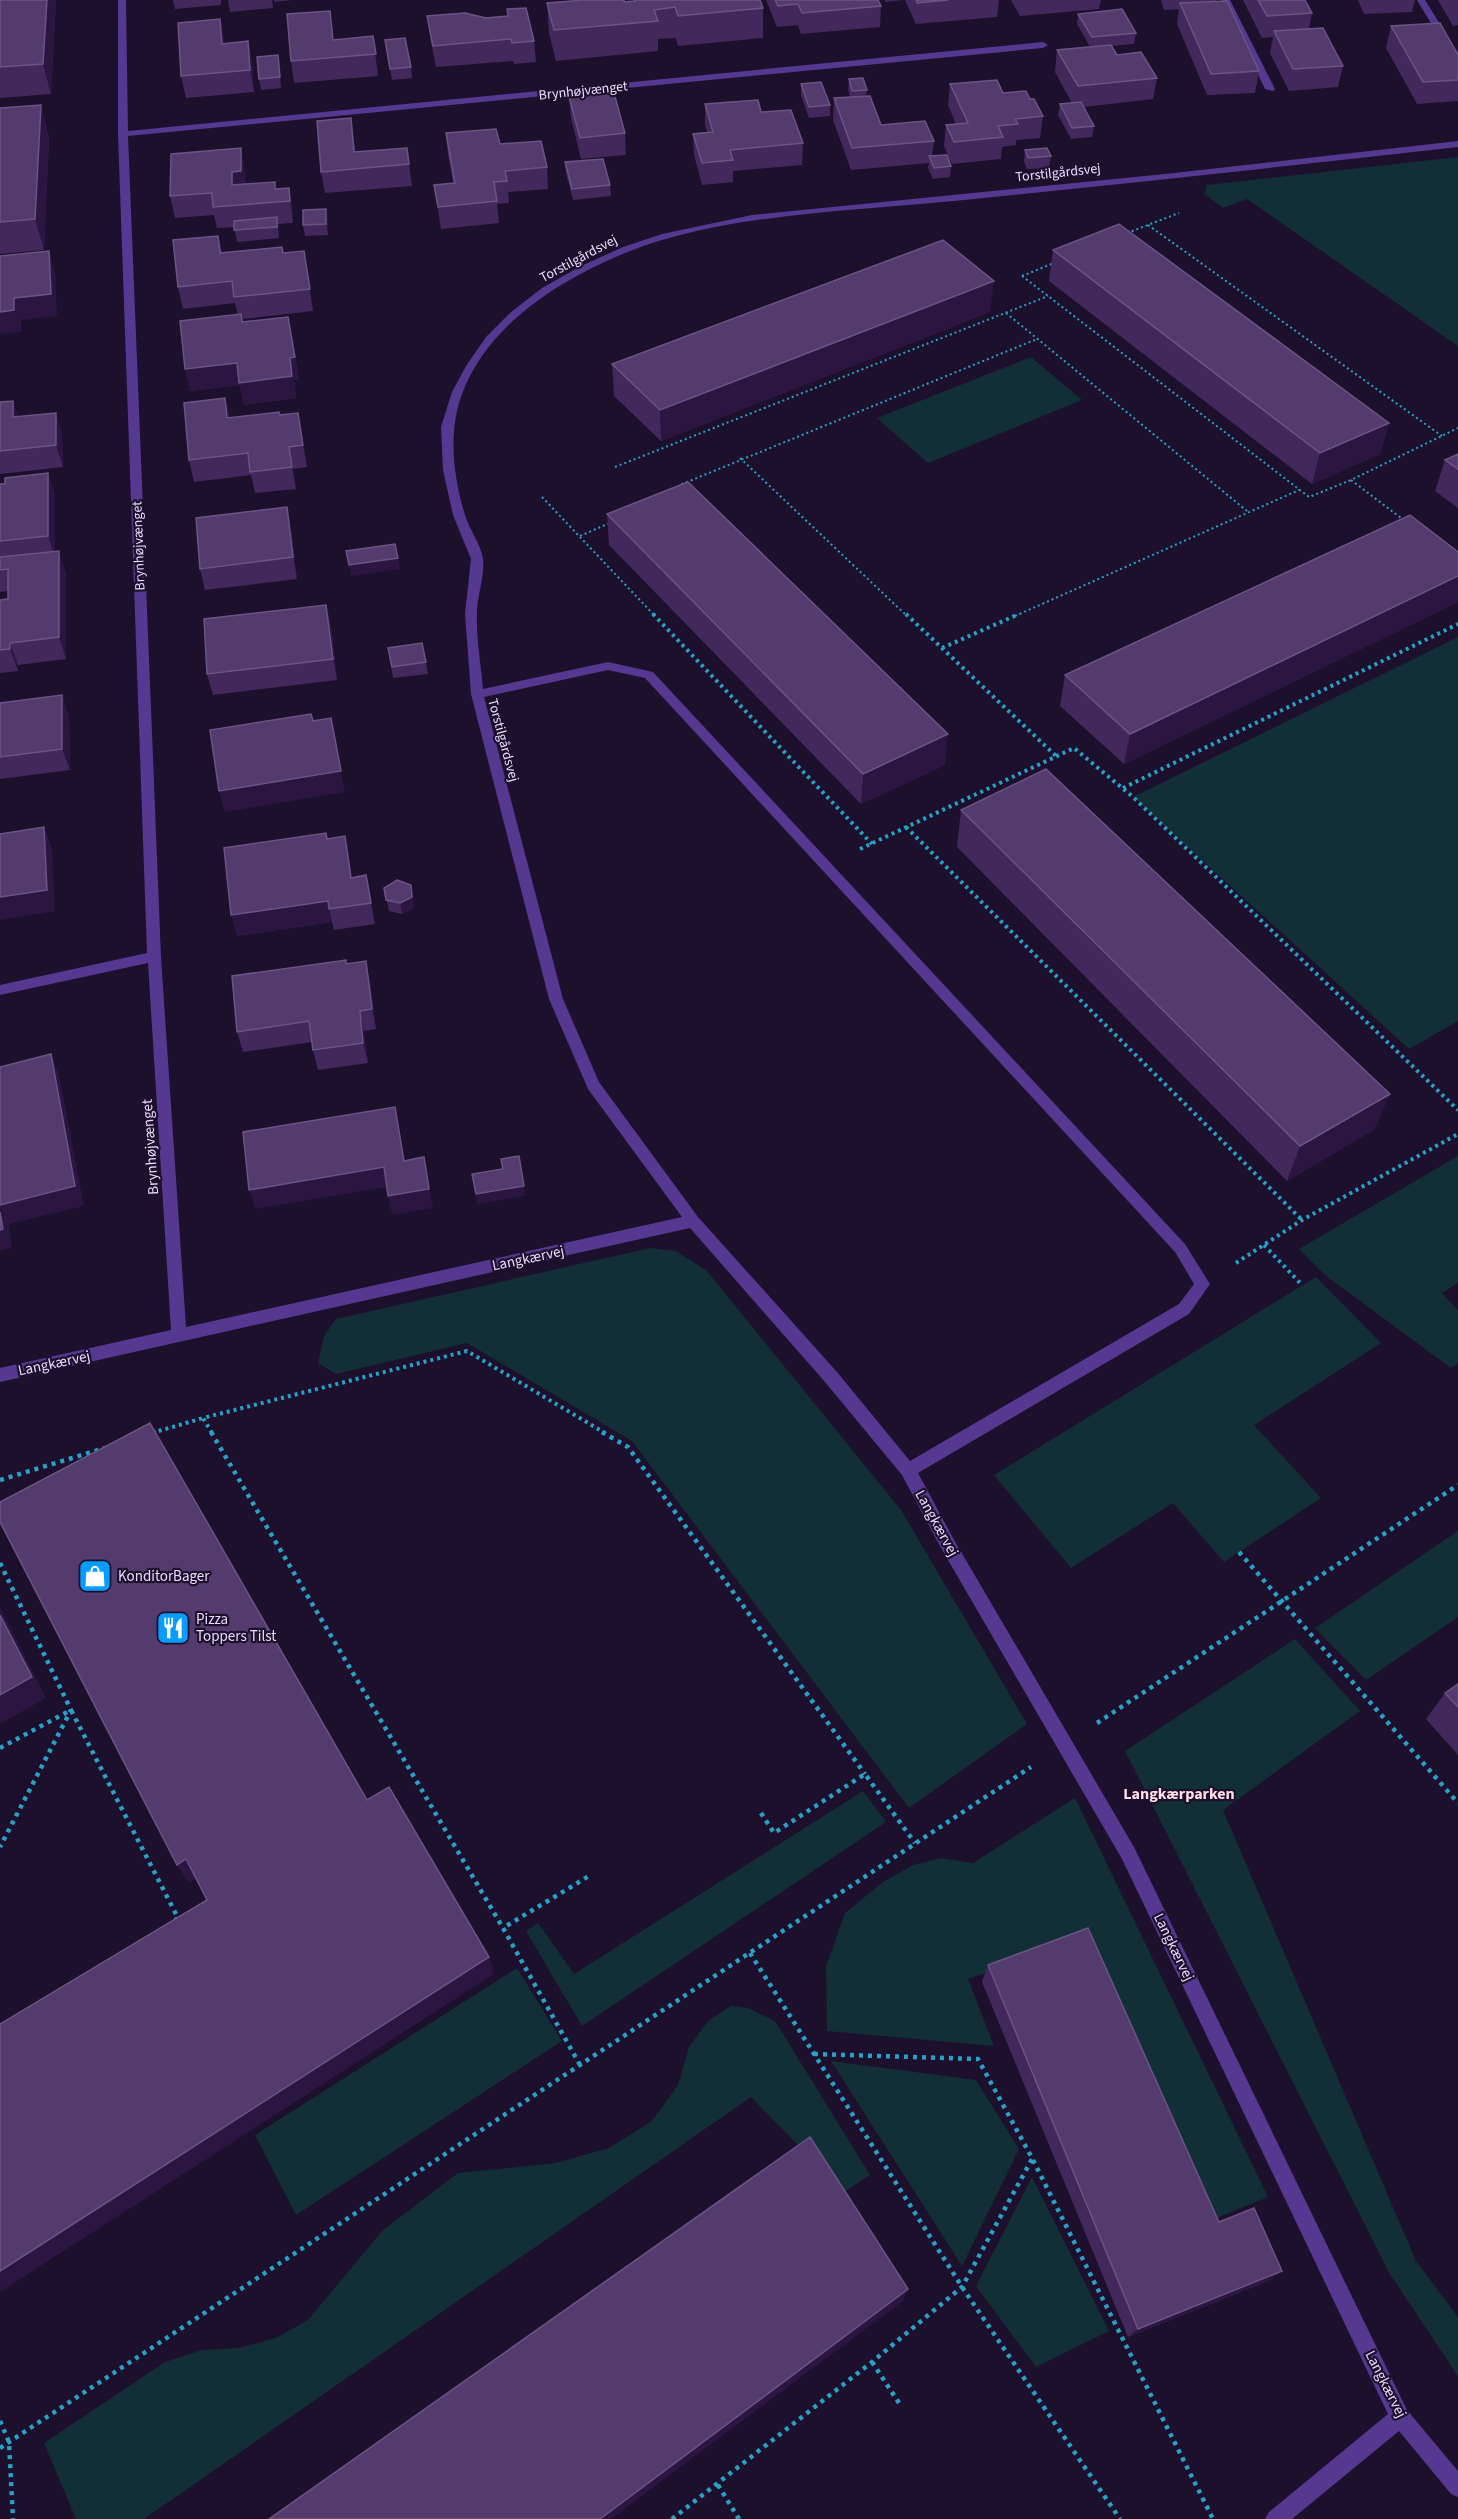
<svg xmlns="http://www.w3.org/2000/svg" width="1458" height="2519" font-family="'Source Sans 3',sans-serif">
	<rect width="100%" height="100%" fill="#1d102d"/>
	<!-- green -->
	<path fill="#122e37" d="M1458,157V346L1247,199L1223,208L1204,194L1207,185Z
		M1031,357L1082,400L928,463L877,418Z
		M1458,637V1021L1409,1049L1133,797Z
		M1458,1156V1283L1442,1293L1458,1310V1363L1451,1368L1326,1276L1299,1249Z
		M650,1248L676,1251L707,1271L901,1510L1027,1724L909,1808L632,1441L467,1343L336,1374L318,1363L324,1336L336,1319Z
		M1316,1277L1381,1343L1254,1425L1321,1498L1224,1562L1173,1503L1071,1568L994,1475Z
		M1458,1531V1617L1366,1680L1315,1628Z
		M1295,1639L1360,1711L1223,1810L1416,2261L1458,2317V2376L1390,2274L1125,1751Z
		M863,1791L886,1822L582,2026L526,1931L538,1923L574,1974Z
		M1075,1798L1268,2197L1212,2220L1082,1941L968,1979L994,2046L827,2031L826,1966L845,1913L883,1882L913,1865L941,1858L973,1863Z
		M517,1968L562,2041L296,2215L255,2135Z
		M731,2006L748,2008L775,2021L870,2175L844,2192L751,2097L144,2519H76L44,2443L165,2362L202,2350L239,2348L276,2338L308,2320L383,2230L458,2173L556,2163L609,2148L652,2121L678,2085L689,2047L708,2021Z
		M831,2061L976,2080L1019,2149L962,2266Z
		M1032,2177L1109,2331L1036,2367L976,2286Z"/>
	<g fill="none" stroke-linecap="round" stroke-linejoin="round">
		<!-- path-far2 -->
		<path stroke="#28a1c6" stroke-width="2" stroke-dasharray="2 3" stroke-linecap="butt" d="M1148,225L1442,436
			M1127,233L1179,213
			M1022,276L1309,497L1351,480L1458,428
			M1022,276L1054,263
			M1006,313L1247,511
			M740,458L907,616
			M615,467L1048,296
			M1351,480L1405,521
			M678,488L682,484L1037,339
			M542,497L655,616
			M580,536L612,522
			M1015,616L1299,490"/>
		<!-- path-far1 -->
		<path stroke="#28a1c6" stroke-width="4" stroke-dasharray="3 4" stroke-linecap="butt" d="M653,614L872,844
			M906,614L1056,756
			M942,648L1019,614
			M1123,788L1458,624
			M906,827L1302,1220
			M860,849L1074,748L1133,797L1458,1110
			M1264,1245L1302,1285
			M1236,1263L1302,1220L1458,1134
			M152,1433L203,1418
			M212,1433L203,1418L467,1351L605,1433"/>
		<!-- path -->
		<path stroke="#28a1c6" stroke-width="4.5" stroke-dasharray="4 5" stroke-linecap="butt" d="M211,1432L503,1928
			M602,1432L628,1447L865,1774
			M152,1433L157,1432
			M0,1480L105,1448
			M1239,1552L1458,1803
			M0,1563L71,1710L0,1847
			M1097,1723L1458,1485
			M0,1748L71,1710L178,1918L175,1920
			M761,1813L774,1833L865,1774L915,1843
			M750,1953L962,2287L1120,2519
			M814,2054L978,2059L1032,2158L1213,2519
			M580,2065L503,1928L589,1876
			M872,2362L899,2403
			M0,2421L9,2442L13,2519
			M0,2448L1031,1767
			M718,2485L739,2519
			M672,2519L872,2362L962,2287L1032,2159"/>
		<!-- minor -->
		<path fill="#55388f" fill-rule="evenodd" d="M118,0H126L128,131L1043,42L1048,45L1043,48L128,136L161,957L186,1327L682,1217L588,1089L549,999L471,694L465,614L471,559L453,515L443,470L441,427L452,392L466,366L486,337L510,313L542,288L581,266L623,247L662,234L752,215L1165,174L1458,141V147C1290,166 1122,184 954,201C852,211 725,214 630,251C563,278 488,323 462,394C448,432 453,476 465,515C469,529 481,544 483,559C485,576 477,596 477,613C476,638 481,664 483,689L608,662L653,672L1185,1244L1210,1284L1189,1314L918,1473L953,1538L1134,1847L1407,2410L1458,2471V2497L1451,2494L1399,2431L1292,2519H1265L1269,2512L1388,2414L1122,1859L941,1548L902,1475L825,1382L690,1228L0,1382V1368L171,1330L148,963L0,995V985L147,953L118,134ZM608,670L645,678L1175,1252L1194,1284L1179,1304L910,1461L837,1372L698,1217L599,1082L563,999L484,697Z
			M1222,0H1230L1275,89L1273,91L1265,89Z
			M1417,0H1425L1458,53V63L1453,60Z"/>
	</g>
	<!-- wall -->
	<path fill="#42285b" d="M0,0H56L51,94L0,98Z
		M173,0H221V5L175,9Z
		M228,0H272L273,8L230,12Z
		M274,0H292L274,2Z
		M633,0H760L763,8V38L678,46L676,38L658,39V51L556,61L549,33L547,3L624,2L633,1Z
		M766,0H878L881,6L880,27L801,34L798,25L777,27Z
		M885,0H904L885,2Z
		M905,0H999L997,17L916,24Z
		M1011,0H1101L1099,9L1020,16Z
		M1161,0H1216V1L1259,71L1255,93L1207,95L1177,24L1179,9L1164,10Z
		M1243,0H1305L1312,13L1309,29L1343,66L1338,87L1289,91L1270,53L1273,37L1262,38Z
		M1358,0H1415L1412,12L1364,14Z
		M1438,0H1458V25L1453,26Z
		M1078,14L1136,33L1134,44L1111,46L1117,55L1157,78L1153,99L1084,107L1094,126L1092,137L1071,139L1058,115L1060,104L1072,103L1055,72L1057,50L1090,47L1077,24Z
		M427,16L534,41L536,62L514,64L513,61L436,67L430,37Z
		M220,19L224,43L248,41L252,63L254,92L186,98L181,76Z
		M1391,26L1458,55V101L1417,104L1386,48Z
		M373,36L378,76L294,83L291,61L334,40Z
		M385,40L411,67L412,78L392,80Z
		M279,66L281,88L261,90L259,79Z
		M849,79L867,90L866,96L881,125L934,141L932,156L951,166L950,177L933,179L928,168L929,163L851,170L833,120L834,98L850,97L848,90Z
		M801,84L830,105V116L809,118L801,95Z
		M950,84L1030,99L1043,116L1040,138L1016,140V145L1002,147L1001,159L952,164L944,146L946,125L956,124L948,105Z
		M569,97L625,133L626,155L581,159L571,118Z
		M705,104L761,112L803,143L802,165L733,171V182L702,185L694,155L693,134L707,132L705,126Z
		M0,108L49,136L44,250L0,254Z
		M446,133L500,144L547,167L548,189L508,192L509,203L497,204L499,223L441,229L434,185L453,183L448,155Z
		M354,140L355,152L409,164L412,186L325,193L321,172Z
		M1025,150L1051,156L1049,168L1027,169L1024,161Z
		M565,162L610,185L611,196L573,200L566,173Z
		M245,170V184L276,189L289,188L293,210V223L278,224L279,238L237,242L234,227L217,228L214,215L175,218L170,196Z
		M328,220V235L305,236L303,225Z
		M218,236L222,253H283L304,251L313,311L242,319L243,322L288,317L299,379L294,380L296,398L244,405L240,385L190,391L185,369L238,315L235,303L183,309L178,287Z
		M1053,250L1389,423L1380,454L1312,484L1049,281Z
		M990,312L661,441L614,396L612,364Z
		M225,398L230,418L280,415L298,413L307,467L293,469L296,489L255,493L251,475L194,482L189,460Z
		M0,402L18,417L56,413L62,435L63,467L0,474Z
		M1458,454V508L1435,491L1445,460Z
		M0,484L55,495V552L66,573V659L18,665V671L0,673V600L8,599V591L0,592Z
		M287,507L291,529L297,579L205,590L200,569Z
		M607,514L945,765L861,804L609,545Z
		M1458,552V602L1124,764L1060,706L1065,675Z
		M326,605L331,626L337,680L213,695L207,674Z
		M388,648L426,662L428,674L393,678Z
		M62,695L69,717L70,770L0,779V703Z
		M961,810L1375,1129L1287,1181L957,847Z
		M326,833L328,839L345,836L352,878L366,875L375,924L334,930L332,922L237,936Z
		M411,885L414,908L402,914L389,911L384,888Z
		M370,981L376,1029L364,1031L368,1063L318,1070L313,1050L312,1042L243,1052L237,1032Z
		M1458,1684V1755L1426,1719L1445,1693Z
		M988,1965L1219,2222L1282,2271L1268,2281L1128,2337L982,1982Z"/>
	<!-- shaded-wall -->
	<path fill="#2b1641" d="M47,0H56L51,94L43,64Z
		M220,19L224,40L226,65L222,44Z
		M248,41L252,63L254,92L250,70Z
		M41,105L49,136L44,250L35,219Z
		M241,148L245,170L246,193L237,194V207L232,185V172Z
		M289,188L293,210V223L290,201Z
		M326,209L328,220V235L326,224Z
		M49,251L55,273L57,316L21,320V332L0,334V312L14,298Z
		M994,281L990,312L661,441L660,410Z
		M288,317L299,379L294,380L296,398L244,405L240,385L190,391L185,369L290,358Z
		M225,398L230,420L227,418Z
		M13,401L20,422L13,417Z
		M56,413L62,435L63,467L56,445Z
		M298,413L302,435L307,467L303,445Z
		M1389,423L1380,454L1312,484L1320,453Z
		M289,447L293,469L296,489L292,467Z
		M48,473L55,495V557L48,536Z
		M287,507L291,529L297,579L293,557Z
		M59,551L66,573V659L59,637Z
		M398,558L400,569L351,576L349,565Z
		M1458,576V602L1124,764L1130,734Z
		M326,605L331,626L337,680L333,659Z
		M10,643L18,665V671L10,649Z
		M62,695L69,717L70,770L62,749Z
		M331,718L345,792L225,812L219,791Z
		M948,734L945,765L861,804L863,774Z
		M44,827L52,848L55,911L0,920V897Z
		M345,836L349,857L355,899L351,878Z
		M366,875L371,896L375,924L371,903Z
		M411,885L414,908L402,914L400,903Z
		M328,901L332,922L237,936L231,915Z
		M366,961L370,981L376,1029L372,1009Z
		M360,1011L364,1031L368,1063L363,1043Z
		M51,1054L59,1074L84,1206L9,1224L12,1248L0,1251V1205Z
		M1390,1094L1375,1129L1287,1181L1300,1146Z
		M395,1107L399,1127L408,1181L404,1161Z
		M424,1157L433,1208L392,1215L388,1196Z
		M384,1167L388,1187L255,1209L249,1190Z
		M524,1186L525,1196L477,1204L476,1194Z
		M0,1607L46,1698L0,1724Z
		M186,1859L198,1877L189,1883L177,1865Z
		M489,1957L494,1974L0,2292V2271Z
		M1282,2271L1268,2281L1128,2337L1138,2329Z
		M908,2289L903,2301L611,2519H600Z"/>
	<!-- building -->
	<path fill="#543b6d" stroke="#6b5484" stroke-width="1.5" d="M0,0H47L43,64L0,67Z
		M584,0H624V2L635,1V0H760L763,8L678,16L675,7L654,10L658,21L554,30L547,3Z
		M775,0H878L881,6L802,13L798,4L778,6Z
		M916,0H948L917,3Z
		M1258,0H1305L1312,13L1267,16Z
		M1227,1L1259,71L1211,74L1180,3Z
		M526,8L534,41L512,43L511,39L433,46L427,16L465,13L486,18L508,16L507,9Z
		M1122,9L1136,33L1092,37L1078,14Z
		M330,11L333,40L373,36L376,54L291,61L287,14Z
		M220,19L222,44L248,41L250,70L181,76L178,23Z
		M1440,23L1458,55V80L1423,82L1391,26Z
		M1323,28L1343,66L1293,69L1274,31Z
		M405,38L411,67L390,69L385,40Z
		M1111,45L1117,55L1141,52L1157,78L1078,86L1057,50Z
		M278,55L280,77L259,79L257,57Z
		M863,78L867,90L852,91L849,79Z
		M997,80L1003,93L1026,91L1030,99H1034L1043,116L1015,119L1018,124L998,126L1003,137L954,142L946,125L968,123L950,84Z
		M821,82L830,105L809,107L801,84Z
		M614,93L625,133L580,138L569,97Z
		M870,96L881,125L925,121L934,141L852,148L834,98Z
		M758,100L761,112L791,110L803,143L730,150L733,160L702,163L693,134L713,132L705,104Z
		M1081,102L1094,126L1072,128L1060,104Z
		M41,105L35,219L0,222V108Z
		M351,118L354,152L407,148L409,164L321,172L317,121Z
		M496,129L500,144L541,141L547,167L505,171L507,181L494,182L497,201L438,207L434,185L455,183L446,133Z
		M241,148V171L232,172V185L275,182V189L289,188L290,201L213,207L212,193L170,196L171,154Z
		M1047,148L1051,156L1028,158L1025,150Z
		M947,155L951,166L934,168L929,156Z
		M603,159L610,185L572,189L565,162Z
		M326,209V224L303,225V210Z
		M277,217V227L234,230V221Z
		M1119,224L1389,423L1320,453L1053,250Z
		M218,236L220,253L282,247L283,253L304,251L310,289L234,297L232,281L178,287L173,240Z
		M943,240L994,281L660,410L612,364Z
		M49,251L51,294L14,298V310L0,312V256Z
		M241,314L242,322L288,317L295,357L290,358L292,376L239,383L237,363L185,369L180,321Z
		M225,398L227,418L279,412L280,415L298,413L303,445L289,447L292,467L250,472L248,453L189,460L184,403Z
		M13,401V417L56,413V445L0,451V402Z
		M1458,454V469L1445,460Z
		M48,473V536L0,541V484H5V478Z
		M688,482L948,734L863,774L607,514Z
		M287,507L293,557L200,569L196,518Z
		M1410,515L1458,552V576L1130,734L1065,675Z
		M395,544L398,558L349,565L346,551Z
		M59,551V637L10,643V649L0,650V600L8,599V569L0,570V557Z
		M326,605L333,659L207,674L204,619Z
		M422,643L426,662L392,667L388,648Z
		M62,695V749L0,757V703Z
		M311,714L313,721L331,718L341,771L219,791L210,730Z
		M1046,769L1390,1094L1300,1146L961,810Z
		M44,827L47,890L0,897V834Z
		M326,833L327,839L345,836L351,878L366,875L371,903L329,909L328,901L231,915L224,848Z
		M397,880L411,885L412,897L400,903L386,900L384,888Z
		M346,960V964L366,961L372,1009L360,1011L363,1043L313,1050L309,1021L237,1032L232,976Z
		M51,1054L75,1186L0,1205V1067Z
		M395,1107L404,1161L424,1157L429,1189L388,1196L384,1167L249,1190L243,1132Z
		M519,1156L524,1186L476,1194L472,1174L503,1169L501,1159Z
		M0,1212L3,1229L0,1230Z
		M150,1423L367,1800L389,1787L489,1957L0,2271V2024L207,1900L186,1859L177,1865L0,1522V1502Z
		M0,1615L32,1677L0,1695Z
		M1458,1684V1707L1445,1693Z
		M1088,1928L1219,2222L1254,2208L1282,2271L1138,2329L988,1965Z
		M810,2137L908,2289L600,2519H269Z"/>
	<!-- icons -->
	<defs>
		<g id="shop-square" transform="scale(1.725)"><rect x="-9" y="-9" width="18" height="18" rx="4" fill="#079dff" stroke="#1d102d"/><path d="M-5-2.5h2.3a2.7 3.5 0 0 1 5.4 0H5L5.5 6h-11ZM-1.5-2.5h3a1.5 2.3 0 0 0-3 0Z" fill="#fff"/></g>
		<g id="restaurant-square" transform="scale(1.725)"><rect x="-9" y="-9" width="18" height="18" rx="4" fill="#079dff" stroke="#1d102d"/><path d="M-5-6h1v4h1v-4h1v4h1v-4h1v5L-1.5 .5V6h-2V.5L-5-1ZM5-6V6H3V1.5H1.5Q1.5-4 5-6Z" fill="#fff"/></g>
	</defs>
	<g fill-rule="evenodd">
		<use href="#shop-square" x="95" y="1576"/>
		<use href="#restaurant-square" x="173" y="1628"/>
	</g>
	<g text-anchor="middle" stroke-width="4.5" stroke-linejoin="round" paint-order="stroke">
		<!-- far-street labels -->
		<g font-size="14" fill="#eadbff" stroke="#1d102d">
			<text transform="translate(583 90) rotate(-6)" y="5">Brynhøjvænget</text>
			<text transform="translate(1058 172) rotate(-6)" y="5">Torstilgårdsvej</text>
			<text transform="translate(578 258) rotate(-28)" y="5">Torstilgårdsvej</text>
			<text transform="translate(138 546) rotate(-92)" y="5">Brynhøjvænget</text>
			<text transform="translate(504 740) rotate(75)" y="5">Torstilgårdsvej</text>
		</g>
		<!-- street labels -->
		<g font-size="15" fill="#eadbff" stroke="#1d102d">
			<text transform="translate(150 1147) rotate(-94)" y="5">Brynhøjvænget</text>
			<text transform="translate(528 1258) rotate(-12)" y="5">Langkærvej</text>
			<text transform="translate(54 1363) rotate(-12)" y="5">Langkærvej</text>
			<text transform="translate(937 1523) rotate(61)" y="5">Langkærvej</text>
			<text transform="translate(1174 1947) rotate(64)" y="5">Langkærvej</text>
			<text transform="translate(1386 2384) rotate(63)" y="5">Langkærvej</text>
		</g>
		<!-- poi labels -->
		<g font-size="15" fill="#eadbff" stroke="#1d102d" text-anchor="start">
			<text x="118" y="1581">KonditorBager</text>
			<text x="196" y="1624">Pizza<tspan x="196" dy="17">Toppers Tilst</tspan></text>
		</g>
		<!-- neighbourhood labels -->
		<g font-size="16" font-weight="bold" fill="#ffdde9" stroke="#1d102d">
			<text x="1179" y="1799">Langkærparken</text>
		</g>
	</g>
</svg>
